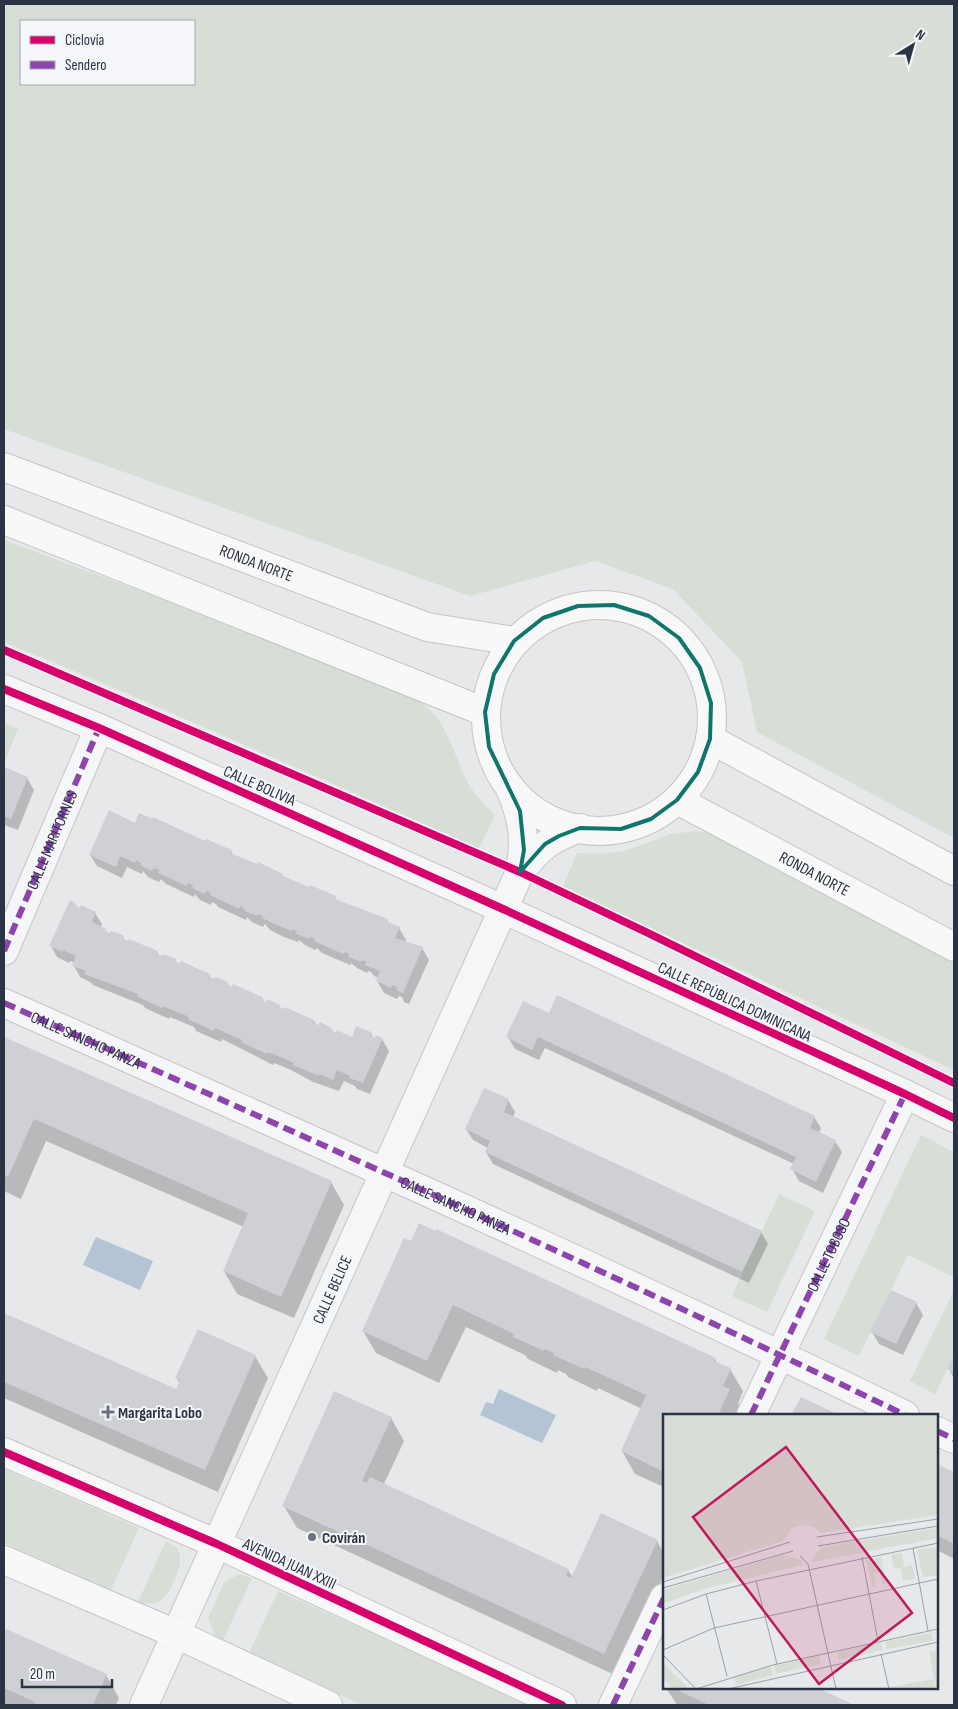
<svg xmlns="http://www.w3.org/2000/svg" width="958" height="1709" font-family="'Sofia Sans Condensed',sans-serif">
	<rect width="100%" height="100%" fill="#e6e8ea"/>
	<!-- green -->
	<path fill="#d6ded6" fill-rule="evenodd" d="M4,4H954V838L757,732L742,662L673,589L595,561L470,596L4,429ZM194,21V84H21V21Z
		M4,540L390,684C404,692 420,699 431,711C451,732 455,759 468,783C475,795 485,805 495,815L479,848L110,686L4,642Z
		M4,723L18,729L4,764Z
		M697,831L720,835L954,960V1070L563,887L577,853L601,854L624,851L671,834Z
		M921,1135L954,1152V1277L908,1255L859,1356L824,1339Z
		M779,1194L815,1211L767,1312L732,1296Z
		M954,1290V1355L935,1394L910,1381Z
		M4,1469L139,1528L111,1590L4,1543Z
		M166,1541C170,1544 176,1546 178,1550C185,1562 171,1594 161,1600C154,1605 146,1604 138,1602Z
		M239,1574L252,1578L223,1640L215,1635L208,1618L224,1583Z
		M278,1591L412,1651L527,1705H362L249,1653Z"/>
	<!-- water -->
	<path fill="#b4c4d5" d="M96,1237L153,1261L140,1290L83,1265Z
		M499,1389L556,1415L542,1443L480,1415L486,1402L493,1404Z"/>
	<!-- shadow -->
	<path fill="#0003" d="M4,769L27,778L34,790L18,830L4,825Z
		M136,825L231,851L233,855L282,875L284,878L335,897L337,901L387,920L389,924L399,928L406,940L405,942L422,948L429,960L409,1004L404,1002L402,997L399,996L397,999L384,993L377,981L379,978L374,976L371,972L368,971L367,973L357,968L351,963L350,965L322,953L317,948L315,950L305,945L299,940L298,942L284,937L270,930L265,924L263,927L252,922L247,917L246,920L218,907L216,904L212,902L211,905L200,900L195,894L194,897L166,884L161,879L159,882L148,877L143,871L142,874L127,867L122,878L97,866L90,855Z
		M75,904L78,908L95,913L102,924L101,927L105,930L108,934L123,937L125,941L157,952L159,956L175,960L177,964L209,975L212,980L227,983L229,987L262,998L264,1002L279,1006L281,1010L314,1021L316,1025L331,1029L334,1033L353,1038L357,1028L371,1033L373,1038L382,1039L389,1051L370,1094L357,1089L355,1086L344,1081L339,1091L313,1082L289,1069L274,1063L273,1065L222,1039L221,1042L196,1031L194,1027L170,1017L169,1019L145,1008L143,1005L93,985L90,982L80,977L74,966L75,963L70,961L69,963L57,957L51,946Z
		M550,1015L814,1117L821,1128L819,1133L835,1141L842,1152L823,1193L799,1181L792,1169L794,1164L545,1048L539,1060L515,1049L508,1037Z
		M4,1038L331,1182L344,1205L294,1318L237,1294L224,1271L244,1227L46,1141L21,1199L4,1191Z
		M508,1100L515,1112L513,1117L761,1232L768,1244L749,1283L493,1164L486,1152L488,1148L473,1140L466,1129Z
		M404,1239L715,1359L717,1363L730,1369L743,1391L738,1404L742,1412L741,1415H664V1487L635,1474L622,1451L642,1409L598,1388L597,1391L568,1377L566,1374L558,1370L557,1373L528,1359L525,1355L466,1327L439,1383L376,1353L363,1331Z
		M916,1303L923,1315L903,1355L879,1344L872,1332Z
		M4,1314L177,1390L180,1383L176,1378L255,1356L268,1378L218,1492L4,1398Z
		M954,1357V1379L949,1369Z
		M391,1418L404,1441L384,1484L568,1570L573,1578L657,1541L664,1554V1575L617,1676L297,1528L284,1506Z
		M937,1465L954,1474V1559L937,1550Z
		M4,1630L106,1675L119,1698L116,1705L4,1704Z
		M666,1688H815L851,1705H677Z"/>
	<!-- building -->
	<path fill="#ced0d3" d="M4,767L28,777L11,819L4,816Z
		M109,810L135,823L139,813L153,819V817L205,841L206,839L232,850L230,853L257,864L258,862L283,874V876L309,887L310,885L336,896L335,899L388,919L387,922L400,927L395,938L423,947L403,993L396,990L397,987L392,985L391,988L376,981L380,971L365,965L367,962L362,960L361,962L348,957L349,954L345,952L343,954L314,941L315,939L310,937L309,939L296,934L297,931L292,929V931L277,925L262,918L263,916L258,914L257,916L244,911L245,909L240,906L239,909L210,895L211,893L206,891L205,894L192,888L193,885L188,883L187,886L158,873L159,870L154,868L152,871L140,865L141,863L136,860L135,863L120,856L116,867L89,855Z
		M70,900L76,903L75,905L80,908L81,905L96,912L92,922L106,929L105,931L110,933L111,931L118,933L124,936L123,939L128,941L129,939L158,951L157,954L163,956V954L176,959L175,961L180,964L181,961L196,968L210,974L209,977L214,979L215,977L221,979L228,982L227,984L232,987L233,984L262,997V1000L266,1002L267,999L280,1005L279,1007L284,1009L285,1007L314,1020L313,1023L319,1025L320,1022L332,1028L331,1030L336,1033L337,1030L352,1037L356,1026L371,1032L370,1035L375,1038L376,1035L383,1038L363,1083L349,1078L350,1076L337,1070L333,1080L319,1074V1076L293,1065L294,1063L281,1057L267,1052V1054L241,1042L242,1040L215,1028L214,1031L188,1019L189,1017L163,1006L162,1008L137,996L138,994L84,974L86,971L72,966L76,956L63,950V952L49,946Z
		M557,995L815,1116L810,1128L836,1140L816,1182L790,1169L796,1157L538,1037L532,1050L506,1037L523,1001L549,1013Z
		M4,1037L332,1181L281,1297L223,1271L248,1213L34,1119L8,1177L4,1175Z
		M484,1088L509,1099L504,1112L762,1231L742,1272L485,1152L490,1141L465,1129Z
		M419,1223L435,1231L436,1229L716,1358L714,1361L731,1368L723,1386L730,1389L718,1415H664V1472L621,1451L646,1395L585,1367L584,1369L553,1355L554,1353L545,1349L544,1351L513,1337L514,1334L453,1305L427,1361L362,1331L404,1238L411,1241Z
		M891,1290L917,1302L896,1344L870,1332Z
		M4,1313L176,1389L180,1380L175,1378L198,1329L256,1355L205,1470L4,1382Z
		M954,1355V1373L947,1369Z
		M334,1391L392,1417L362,1481L367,1483L370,1477L569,1569L566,1576L571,1578L601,1513L658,1540L604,1654L282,1506Z
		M801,1397L839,1415H791Z
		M937,1464L954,1472V1544L937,1535Z
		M4,1628L107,1674L93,1705H34L35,1702L4,1688Z
		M673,1688H818L854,1705H709Z"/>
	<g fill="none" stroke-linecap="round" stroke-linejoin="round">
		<!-- minor casing -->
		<g stroke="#c4c6c8" stroke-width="30">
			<g id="minor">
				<path d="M4,689L99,728L503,909L905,1094L954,1118"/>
				<path d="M520,872C540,847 549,839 580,828"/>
				<path id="s1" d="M4,951L99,728"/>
				<path id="s2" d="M4,1003C306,1137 608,1271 905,1415"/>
				<path d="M751,1415L905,1094"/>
				<path d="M937,1431L954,1439"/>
				<path id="s3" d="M144,1705L520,872C526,836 523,819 509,786"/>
				<path d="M613,1705L664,1598"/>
			</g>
		</g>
		<!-- major casing -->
		<g stroke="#c2c5c8" stroke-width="30">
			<g id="major">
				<path id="s4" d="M4,467L427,627L514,641"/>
				<path d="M4,520L485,712"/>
				<circle cx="599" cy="718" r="113"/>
				<path d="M710,739L954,871"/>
				<path id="s5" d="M677,800L954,947"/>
				<path d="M4,1452L217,1544L562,1705"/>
				<path d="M4,1560L176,1634L328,1705"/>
			</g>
		</g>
		<!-- minor -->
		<use href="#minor" stroke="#f5f6f7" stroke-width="28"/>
		<!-- major -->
		<use href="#major" stroke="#f8f8f8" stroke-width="28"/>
		<!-- quiet -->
		<g stroke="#8e44ad" stroke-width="6" stroke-dasharray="12 6" stroke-linecap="butt">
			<path d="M4,951L99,728"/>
			<path d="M4,1003C306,1137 608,1271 905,1415"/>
			<path id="s6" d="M751,1415L905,1094"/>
			<path d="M937,1431L954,1439"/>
			<path d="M613,1705L664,1598"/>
		</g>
		<!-- cycleway casing -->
		<g stroke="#f4f6f9" stroke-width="11">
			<path id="cycleway" d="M4,650L520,872L648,933L954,1083
				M4,689L99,728L503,909L905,1094L954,1118
				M4,1452L217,1544L562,1705"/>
		</g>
		<!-- cycleway -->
		<use href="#cycleway" stroke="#d6006c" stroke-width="8"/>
	</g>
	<!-- marked area -->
	<path fill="none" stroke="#0f766e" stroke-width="4" stroke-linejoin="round" d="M614,605L649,616L679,638L700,668L711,703L710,739L698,772L677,800L651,819L621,829L580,828L559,836L545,844L520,872L524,850L520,811L489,747L485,712L494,674L514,641L543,618L578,606Z"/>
	<!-- markers -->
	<g fill="#6c737f" stroke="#f4f6f9" stroke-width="2">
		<path d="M105.5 1404.5h5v5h5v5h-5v5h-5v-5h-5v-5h5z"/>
		<circle cx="312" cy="1537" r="5"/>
	</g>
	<g text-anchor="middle" stroke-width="4" stroke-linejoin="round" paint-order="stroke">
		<!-- street labels -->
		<g font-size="16" fill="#2b3445" stroke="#f4f6f9">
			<text dy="6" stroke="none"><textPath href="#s4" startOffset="270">RONDA NORTE</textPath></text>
			<text transform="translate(260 785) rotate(24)" y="6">CALLE BOLIVIA</text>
			<text dy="6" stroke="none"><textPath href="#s1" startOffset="121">CALLE MARITORNES</textPath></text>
			<text dy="6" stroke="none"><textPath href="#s5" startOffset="156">RONDA NORTE</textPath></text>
			<text transform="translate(735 1001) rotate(25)" y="6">CALLE REPÚBLICA DOMINICANA</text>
			<text dy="6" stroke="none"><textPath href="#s2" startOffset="90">CALLE SANCHO PANZA</textPath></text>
			<text dy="6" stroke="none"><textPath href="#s2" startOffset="495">CALLE SANCHO PANZA</textPath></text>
			<text dy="6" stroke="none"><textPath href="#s6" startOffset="178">CALLE TOBOSO</textPath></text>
			<text dy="6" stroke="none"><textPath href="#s3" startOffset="456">CALLE BELICE</textPath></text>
			<text transform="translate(290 1563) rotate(25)" y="6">AVENIDA JUAN XXIII</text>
		</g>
		<!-- poi labels -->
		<g font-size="16" font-weight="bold" fill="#2b3445" stroke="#f4f6f9" text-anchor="start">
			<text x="118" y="1418">Margarita Lobo</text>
			<text x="322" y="1543">Covirán</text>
		</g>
	</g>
	<!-- overview -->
	<g transform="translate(663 1414)">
		<rect width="275" height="275" fill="#e6e8ea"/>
		<path d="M0,0H275V101L158,119L151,113L139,111L129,114L120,127L0,164ZM275,114V124L150,148L149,144L159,133ZM275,133V161L260,163L254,136ZM239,139L241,153L249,151L252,165L240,167L238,154L231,155L228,141ZM120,141L138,146L139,151L40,175L0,190V176ZM218,143L223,170L220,171L217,158L211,159L213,172L209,173L203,146ZM268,219L270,227L224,235L222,228ZM218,228L220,236L176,246L174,238ZM275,236V275H273L266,237ZM156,242L158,250L113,260L111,252ZM0,249L25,274L10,275L0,265ZM108,253L110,261L73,271L71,263ZM270,265L272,275H229V273Z" fill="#d6ded6"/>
		<path fill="none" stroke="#9ba0a8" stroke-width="1" d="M154,123L275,105M155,132L275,112M250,134L265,217M137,142L145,150L173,275M199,143L215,227M93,167L114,250M0,168L127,128M0,174L130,137M43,180L64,262M0,196L43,180L93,167L275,129M0,236L51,214L275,165M218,240L226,275M0,241L33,275M33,275L110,251L275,215M65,275L275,228"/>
		<path fill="#c2185b" fill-opacity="0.15" stroke="#c2185b" stroke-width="2.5" d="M123,33L249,199L156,270L30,103Z"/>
		<rect width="275" height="275" fill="none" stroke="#2b3445" stroke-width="2.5"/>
	</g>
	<!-- border -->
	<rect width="958" height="1709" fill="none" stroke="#2b3445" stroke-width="10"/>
	<!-- legend -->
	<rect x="20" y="20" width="175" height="65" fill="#f4f6f9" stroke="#a4a8b1"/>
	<rect x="30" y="36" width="25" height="8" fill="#d6006c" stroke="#a4a8b1"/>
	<text x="65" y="45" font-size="15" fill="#2b3445">Ciclovía</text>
	<rect x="30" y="61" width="25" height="8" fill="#8e44ad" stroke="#a4a8b1"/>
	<text x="65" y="70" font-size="15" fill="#2b3445">Sendero</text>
	<!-- north arrow -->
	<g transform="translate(913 45) rotate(37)" stroke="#f4f6f9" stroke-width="4" paint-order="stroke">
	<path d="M0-4L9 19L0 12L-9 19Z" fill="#2b3445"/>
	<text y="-8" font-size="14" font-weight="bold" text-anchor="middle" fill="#2b3445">N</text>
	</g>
	<!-- scale -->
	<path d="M22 1679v8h90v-8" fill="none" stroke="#2b3445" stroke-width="2.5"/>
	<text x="30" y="1679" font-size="15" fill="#2b3445" stroke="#f4f6f9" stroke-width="4" paint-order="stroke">20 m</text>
</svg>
